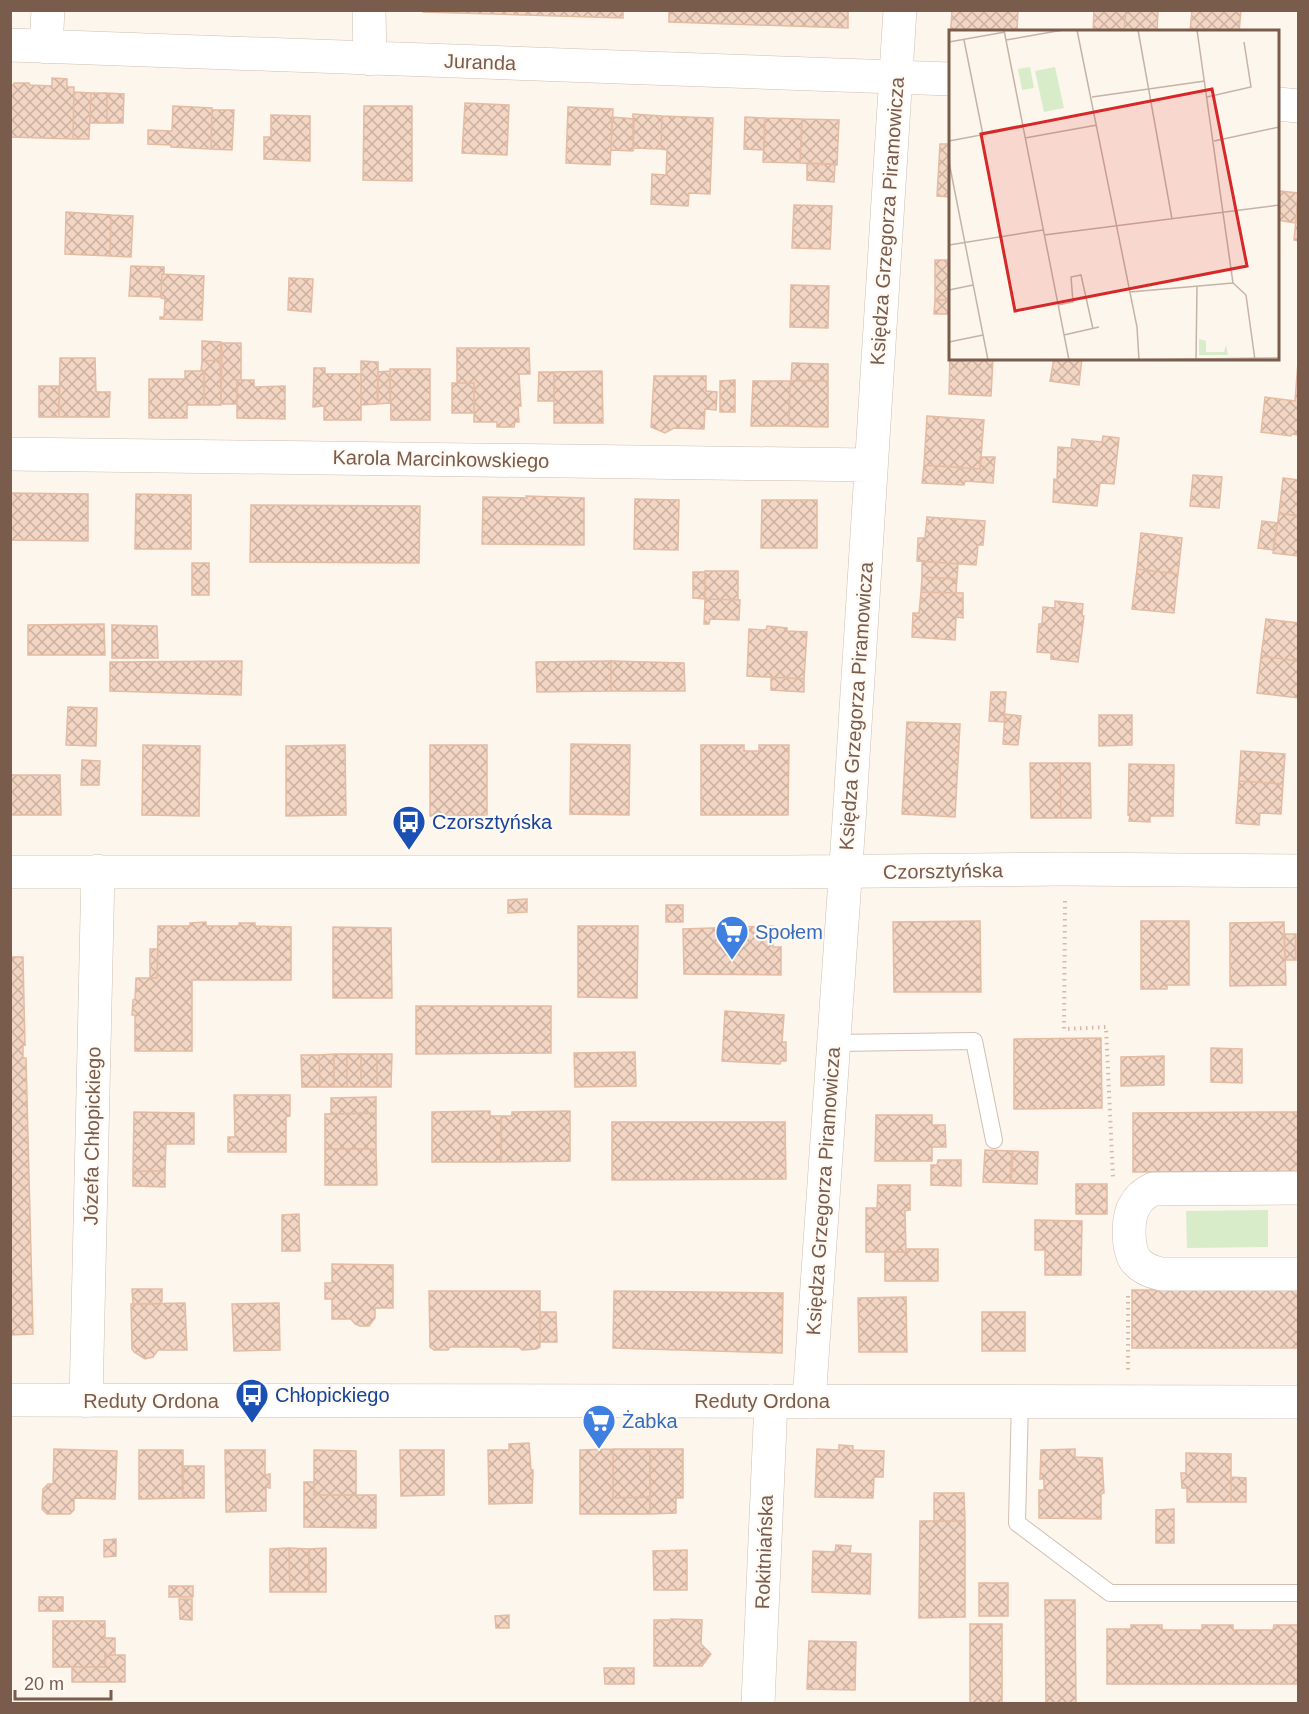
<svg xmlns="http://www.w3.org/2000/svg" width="1309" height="1714" font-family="Helvetica,sans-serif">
	<defs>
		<pattern id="building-cross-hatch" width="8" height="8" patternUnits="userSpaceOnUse" patternTransform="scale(1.5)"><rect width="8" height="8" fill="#f3d5c3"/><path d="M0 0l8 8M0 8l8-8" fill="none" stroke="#cab0a1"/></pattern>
	</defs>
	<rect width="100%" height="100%" fill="#fdf6ec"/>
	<!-- green -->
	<path fill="#d8ecc9" d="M1268,1210V1247L1187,1248L1186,1211Z"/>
	<!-- building -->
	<path fill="url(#building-cross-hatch)" stroke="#e6bba3" stroke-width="1.5" d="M423,10H623V18L423,12Z
		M669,10H848V28L669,22Z
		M952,10H1018L1017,32H950V42Z
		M1094,10H1126L1124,32H1093Z
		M1126,10H1158L1157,32H1124Z
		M1192,10H1241L1239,32H1190Z
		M52,78L67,79V87H74L73,139L10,137V85H14V83H29L30,85L52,86Z
		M74,92L91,93L89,139H73Z
		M91,93H107V123H90Z
		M107,93L124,94L123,123H107Z
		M465,103L509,105L507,155L462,153Z
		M173,106L212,108L211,149L171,147V145L148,144V130L172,131Z
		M364,106H412V181L363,180Z
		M568,107L613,109L610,165L566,163Z
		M212,110H234L232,150L211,149Z
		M633,114L662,116L661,149L633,148Z
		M271,115L310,116V161L264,159V137H271Z
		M662,116L713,118L710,194L689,193L688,206L651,204L652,174L666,175L667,150L661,149Z
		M612,117L634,119L633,151L611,150Z
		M745,117L765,118L764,150L744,149Z
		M765,118L802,119L800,163L763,162Z
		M802,119L839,120L837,165L800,163Z
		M940,144H950V197L937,196Z
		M807,163L835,164L834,182L807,180Z
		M1280,191L1298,193L1296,223L1278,220Z
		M1298,199V241L1294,240Z
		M794,205L832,206L830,249L792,248Z
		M66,212L111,215L110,256L65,254Z
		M111,215L133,216L131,257L110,256Z
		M935,260H950V300H935Z
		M131,266L164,267V274H162L161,297L129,296Z
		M162,274L204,276L202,320L160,319V317H164L165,299L161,298Z
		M289,278L313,279L311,312L288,310Z
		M791,285L829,286L828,328L790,327Z
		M935,300H950V314H934Z
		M202,341L221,342L220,360L202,361Z
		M222,343H241V380H237V404H221Z
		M457,348H529L530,374H519L521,406H518L519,422H515L514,427H497V422H474V383H457Z
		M950,353V358H993L991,396L949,394Z
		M60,358H95L96,392H110L109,417H59Z
		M1054,358H1082L1079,385L1050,381Z
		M220,360L221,405H204V371H201L202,361Z
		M361,361L378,362V404L361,405Z
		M1298,362V435L1292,434L1291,436L1261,432L1265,397L1295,401Z
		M792,363L828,364V381H791Z
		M314,368H325V374H361V420H324V406L313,407Z
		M390,369H430V420H391Z
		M185,371H204V405H187V418H149V379H185Z
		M390,371V403L377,404L378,372Z
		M602,371L603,423H554V372Z
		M539,372H554V401H538Z
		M654,376H706V391L717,392L716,410L705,409L704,429L674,428L665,433L651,427Z
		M237,380H254V387L285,386V419L237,418Z
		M735,380V412H720V381Z
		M753,381H790L789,426H751Z
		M790,381H828V427L789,426Z
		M452,383H474V413H452Z
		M39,386H59V417H39Z
		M927,416L984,420L980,469L924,465Z
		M1103,436L1119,438L1114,484L1100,483L1097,506L1053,502L1054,479L1057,480L1058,447L1071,448L1072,439L1102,442Z
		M980,457H995L993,483L965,481L964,485L922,483L924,465L980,469Z
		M1193,475L1222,477L1219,508L1190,506Z
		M1283,478L1298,480V516L1279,513Z
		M10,493L88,494V541L10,540Z
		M136,494L191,495V549H135Z
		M526,496L584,498V545L482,544L483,497L527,498Z
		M635,499L679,500L678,550L634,549Z
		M762,500H817V548H761Z
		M251,505L420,506L419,563L250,562Z
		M1279,513L1298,516V556L1273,553Z
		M927,517L985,521L983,545H978L976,565L917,561L918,538H925Z
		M1262,521L1277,523L1273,550L1258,548Z
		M1141,533L1182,538L1178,574L1137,569Z
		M922,561L958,564L957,579L922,577Z
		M192,563H209V595H192Z
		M1137,569L1178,574L1174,613L1132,609Z
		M705,571H738V600L705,599Z
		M693,572H705V599L693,598Z
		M922,577L957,579L956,593L921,592Z
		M921,592L963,593V618L956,617L955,640L912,637L913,613H919Z
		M705,599L740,600L739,620L710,619L709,624H704Z
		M1055,601L1083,604L1082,616H1084L1078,662L1051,659V653L1037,652L1039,624H1042L1043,607L1055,608Z
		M1266,619L1298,623V661L1261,656Z
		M104,624L105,655H28V625Z
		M112,625L157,626L158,658H112Z
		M767,626L787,628V631L807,632L804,679L747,676L749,629L766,630Z
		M1261,656L1298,661V698L1257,693Z
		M242,661L241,695L110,691V662Z
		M611,661V691L537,692L536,662Z
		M611,661L684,663L685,691H611Z
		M771,677L804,679V692L771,690Z
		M991,692H1006L1004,722L989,721Z
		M68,707L97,708L96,746L66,745Z
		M1005,714L1021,716L1018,745L1003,744Z
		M1099,715H1132V745L1099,746Z
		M907,722L960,724L955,817L902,814Z
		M571,744L630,745L629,815L570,814Z
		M143,745L200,746L199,816L142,815Z
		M345,745L346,815L286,816V746Z
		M430,745H487V815L430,816Z
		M701,745H744V751H759V745H789L788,815H701Z
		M1241,751L1285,754L1283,784L1239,781Z
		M82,760L100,761L99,785H81Z
		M1030,763H1060L1061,818H1031Z
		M1060,763H1090L1091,818H1061Z
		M1129,764L1174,765L1173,816H1150V822L1129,821L1130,816L1128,815Z
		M10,775H60L61,815H10Z
		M1239,781L1283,784L1281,814L1260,813L1259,825L1236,823Z
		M527,899V912L508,913V900Z
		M666,905H683V922H666Z
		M980,921L981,992H894L893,922Z
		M1141,921H1189V985H1167V989H1141Z
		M206,922V926H239V923H255V926L291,927V980H192V1051H135V1015H132L133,1000L135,999L136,978H157L158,926H190V923Z
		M1284,922L1286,985L1230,986V923Z
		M578,926H638L637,998L578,997Z
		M773,926V947H781V975L684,974L683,929Z
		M333,927L391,928L392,998H333Z
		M1284,934H1296V960H1285Z
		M150,949H158L157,978H150Z
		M10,957H23L25,1045L23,1044V1058H26L33,1334L10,1335Z
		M416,1006H551V1053L416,1054Z
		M725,1011L784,1015L782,1042H786V1061H781L780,1064L722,1061Z
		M1101,1038L1102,1108L1014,1109V1039Z
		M1211,1048L1242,1049V1083L1211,1082Z
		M635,1052L636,1086L575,1087L574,1053Z
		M334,1054H347V1087H334Z
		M334,1054V1087H320L319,1055Z
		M347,1054H361V1087H347Z
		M361,1054H377V1087H361Z
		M377,1054H392L391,1087H377Z
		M301,1055H319L320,1087H302Z
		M1164,1056V1085L1121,1086V1057Z
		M234,1095H290V1116L286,1117V1152H228V1137H235Z
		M376,1097V1113L331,1114V1098Z
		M490,1111V1116H501V1162H432V1112Z
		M570,1111V1161L501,1162V1116H512V1112Z
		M134,1112L194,1113V1144H166L165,1171H133Z
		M1268,1112H1298V1171L1133,1172V1113Z
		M376,1113V1149H325V1114Z
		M876,1115H932V1125H945L946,1147H932V1161H875Z
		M612,1122H785L786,1179L612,1180Z
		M325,1149H376L377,1185H325Z
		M985,1150L1012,1151L1010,1183L983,1182Z
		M1013,1151L1038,1152L1037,1184L1011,1183Z
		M938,1160H961V1186L931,1185V1165H937Z
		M133,1171H165V1187L133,1186Z
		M1076,1184H1107V1214H1076Z
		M878,1185H910V1210L905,1211L906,1252H866V1208H877Z
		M299,1214L300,1251H282V1215Z
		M1035,1220L1082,1221L1081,1275H1045V1250H1035Z
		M906,1249H938V1281H885V1252H906Z
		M332,1264L393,1265V1308H375V1318L369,1326H360L355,1324L351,1319H332V1299H325V1283H332Z
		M132,1289H162V1301L158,1304H133Z
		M1132,1290H1298V1348H1132Z
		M429,1291H540V1347L536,1349L522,1350L519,1347H450L448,1350H434L430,1347Z
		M614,1291L783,1293L782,1353L613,1348Z
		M906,1297L907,1352H859L858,1298Z
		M185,1303L187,1350H158L153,1357L145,1359L134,1352L132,1349L131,1304Z
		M279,1303L280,1350L234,1351L232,1304Z
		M540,1312H556L557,1342H540Z
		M982,1312H1025V1351H982Z
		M529,1443L531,1470H533L532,1503L489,1504L488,1450H509V1444Z
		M839,1445L853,1446V1450L884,1451L883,1477H874L873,1498L815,1497L817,1449L839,1450Z
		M54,1449L117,1451L115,1499L74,1498V1510L70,1514H47L42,1509L43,1489L48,1484H53Z
		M613,1449H650V1497L613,1498Z
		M613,1449V1498L650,1497V1514H580V1450Z
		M650,1449H683V1498H676V1513L650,1514Z
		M1075,1449V1457L1102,1458L1104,1493L1101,1494V1519L1039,1518V1490H1044V1479H1040L1041,1450Z
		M139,1450H183V1498L139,1499Z
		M225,1450H265V1475L270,1474V1488L266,1487V1511L226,1512Z
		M314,1450L356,1451V1495H314Z
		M400,1450H444V1495L401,1496Z
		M1186,1453L1231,1454V1502H1187V1488H1182L1181,1473H1186Z
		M182,1466H204V1498H183Z
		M1231,1477L1246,1478V1502H1231Z
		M304,1482H314V1495H376V1528L304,1527Z
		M934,1493H964L965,1521H934Z
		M1174,1509V1543H1156V1510Z
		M920,1521H965V1617L919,1618Z
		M116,1539V1556L104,1557V1540Z
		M836,1545L851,1546L850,1553L871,1554L870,1594L812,1592L813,1551L835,1552Z
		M289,1548L309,1549V1592H290Z
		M289,1548L290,1592H270V1549Z
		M326,1548V1592H309V1549Z
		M687,1550V1590H654L653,1551Z
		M979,1583H1008V1616H979Z
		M169,1586H193V1597H169Z
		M39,1597H63V1611H39Z
		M179,1599H192V1620L180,1619Z
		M1045,1600H1075L1076,1704H1046Z
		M509,1615V1628H496L495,1616Z
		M671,1619L702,1620L701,1644L711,1654L702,1666H654V1620H671Z
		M53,1621H105V1638H115V1655H105V1667H53Z
		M970,1624H1002V1704H970Z
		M1131,1625H1162V1630H1202V1625H1233V1630H1273L1274,1625H1298V1684H1107V1629H1131Z
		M809,1641L856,1642L855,1690L807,1689Z
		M105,1655H125V1682H72V1667H105Z
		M604,1668H634V1684H605Z"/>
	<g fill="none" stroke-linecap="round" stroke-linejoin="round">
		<!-- lane casing -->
		<g stroke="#d1beb0" stroke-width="18">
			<path id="lane" d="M833,1043L974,1041L994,1140
				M1020,1400L1017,1523L1110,1593H1298"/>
		</g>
		<!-- street casing -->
		<g stroke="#d1beb0" stroke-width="34">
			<path id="street" d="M369,10L370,59
				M10,45L950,79
				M46,47L48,10
				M1278,104L1298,106
				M10,454L871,465
				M10,872H791L1065,869L1298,871
				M1298,1188L1153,1189C1145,1193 1139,1197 1135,1205C1127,1217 1127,1249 1136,1261C1143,1269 1152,1272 1161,1274H1298
				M10,1400L1298,1402
				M86,1401L98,871
				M809,1402L849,821L900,10
				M758,1704L771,1401"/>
		</g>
		<!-- path -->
		<path stroke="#d9b8a5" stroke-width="4" stroke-dasharray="1.5 4.5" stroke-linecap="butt" d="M1065,901L1064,1029L1106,1027L1113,1177
			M1128,1296V1370"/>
		<!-- lane -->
		<use href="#lane" stroke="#fff" stroke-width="16"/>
		<!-- street -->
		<use href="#street" stroke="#fff" stroke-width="33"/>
	</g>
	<!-- icons -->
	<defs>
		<g id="bus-pin" transform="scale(1.725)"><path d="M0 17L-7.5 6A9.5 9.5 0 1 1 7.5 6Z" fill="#1a4fb4" stroke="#fffaf3"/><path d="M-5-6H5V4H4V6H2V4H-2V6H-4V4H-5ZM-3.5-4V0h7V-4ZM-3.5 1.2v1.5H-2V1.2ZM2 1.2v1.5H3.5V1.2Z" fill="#fff"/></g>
		<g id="supermarket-pin" transform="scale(1.725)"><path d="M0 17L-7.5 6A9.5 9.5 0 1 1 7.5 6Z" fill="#3f7fe0" stroke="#fffaf3"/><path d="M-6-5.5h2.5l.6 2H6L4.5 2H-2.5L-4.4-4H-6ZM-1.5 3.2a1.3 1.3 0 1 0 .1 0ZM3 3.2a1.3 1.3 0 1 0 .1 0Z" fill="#fff"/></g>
	</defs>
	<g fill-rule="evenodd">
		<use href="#bus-pin" x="409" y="822"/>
		<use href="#supermarket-pin" x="732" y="932"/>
		<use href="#bus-pin" x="252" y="1395"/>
		<use href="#supermarket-pin" x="599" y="1421"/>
	</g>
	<g text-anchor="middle" stroke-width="4.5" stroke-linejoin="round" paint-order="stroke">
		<!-- street labels -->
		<g font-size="20" fill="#7a5c4d" stroke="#fffaf3">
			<text transform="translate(480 62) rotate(2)" y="7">Juranda</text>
			<text transform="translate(887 221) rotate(-86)" y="7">Księdza Grzegorza Piramowicza</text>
			<text transform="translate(441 459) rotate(1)" y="7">Karola Marcinkowskiego</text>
			<text transform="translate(856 706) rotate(-86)" y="7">Księdza Grzegorza Piramowicza</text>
			<text transform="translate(943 871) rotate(-1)" y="7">Czorsztyńska</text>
			<text transform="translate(92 1136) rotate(-89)" y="7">Józefa Chłopickiego</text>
			<text transform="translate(823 1191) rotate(-86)" y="7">Księdza Grzegorza Piramowicza</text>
			<text x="151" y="1408">Reduty Ordona</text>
			<text x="762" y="1408">Reduty Ordona</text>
			<text transform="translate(764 1552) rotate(-88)" y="7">Rokitniańska</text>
		</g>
		<!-- transit labels -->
		<g font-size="20" fill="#164399" stroke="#fffaf3" text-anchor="start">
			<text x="432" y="829">Czorsztyńska</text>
			<text x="275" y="1402">Chłopickiego</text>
		</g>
		<!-- shop labels -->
		<g font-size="20" fill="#366cbe" stroke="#fffaf3" text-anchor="start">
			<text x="755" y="939">Społem</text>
			<text x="622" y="1428">Żabka</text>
		</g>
	</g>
	<!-- overview -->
	<g transform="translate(949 30)">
		<rect width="330" height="330" fill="#fdf6ec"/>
		<path d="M81,37L85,58L73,60L69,39ZM106,37L115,78L95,82L86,41ZM250,309L257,311V322H275L277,315L279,325H250Z" fill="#d8ecc9"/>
		<path fill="none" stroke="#c5b3a7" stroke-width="1.5" d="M55,0L120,330M128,0L188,297L190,330M189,0L223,189M248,0L284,253L297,265L306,330M15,10L34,105M57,10L114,0M0,12L56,2M143,67L256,51M258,67L302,57L295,12M76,108L148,95M0,111L74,97M265,111L330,97M0,132L39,330M95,205L330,175M0,215L94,200M0,260L24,255M181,262L284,253M109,275L124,272L122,247L132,245L144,299M115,305L150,297M0,312L34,305M163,330L330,328M247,330L248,256"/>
		<path fill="#d62828" fill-opacity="0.15" stroke="#d62828" stroke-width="3" d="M263,59L298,236L66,281L32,104Z"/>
		<rect width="330" height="330" fill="none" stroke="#7a5c4d" stroke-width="3"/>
	</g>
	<!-- border -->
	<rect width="1309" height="1714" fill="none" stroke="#7a5c4d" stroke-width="24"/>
	<!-- scale -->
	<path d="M15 1690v9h96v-9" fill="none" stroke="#7a5c4d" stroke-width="3"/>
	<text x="24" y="1690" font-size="18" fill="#7a5c4d" stroke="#fffaf3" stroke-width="4.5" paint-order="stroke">20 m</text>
</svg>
